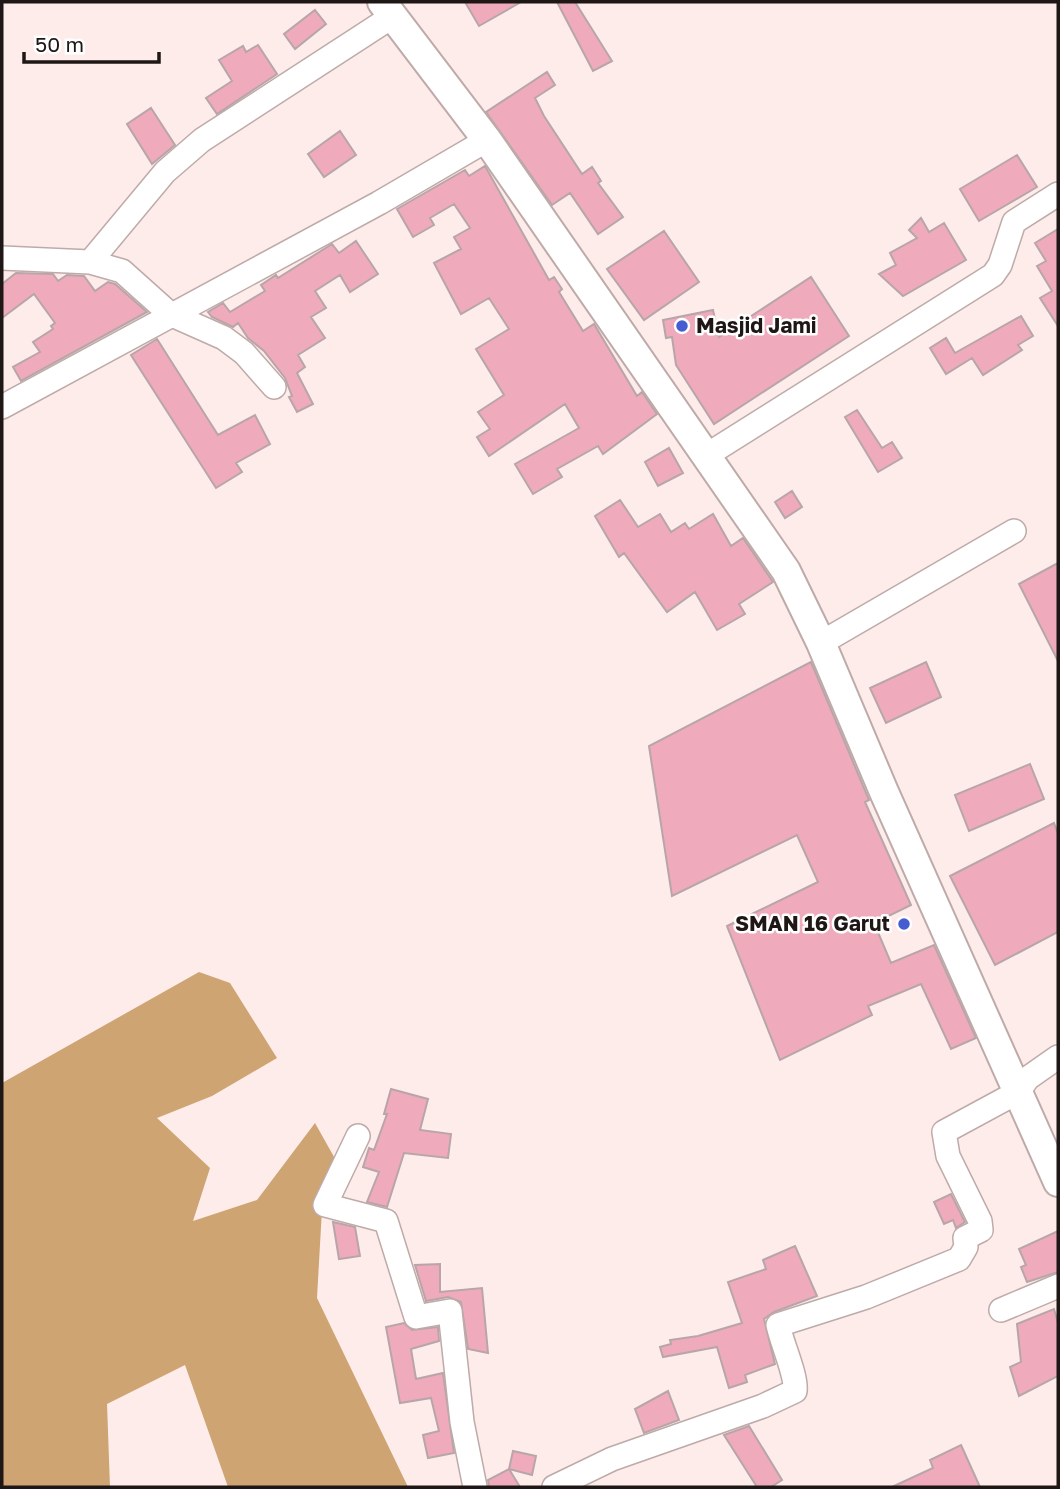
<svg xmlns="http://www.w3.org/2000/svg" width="1060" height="1489" font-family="'Golos Text',sans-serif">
	<rect width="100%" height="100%" fill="#fdecea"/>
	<!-- forest -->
	<path fill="#cda472" d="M199,972L230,983L277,1058L212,1096L157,1118L210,1168L193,1221L257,1200L315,1123L338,1164L322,1209L317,1298L408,1487H228L185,1365L107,1404L110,1487H2V1083Z"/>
	<!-- building -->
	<path fill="#efabbc" stroke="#b8a5a9" stroke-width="2" d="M465,2H521L479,26Z
		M557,2H575L612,61L593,71Z
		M315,10L326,24L295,49L284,34Z
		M258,45L277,74L217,114L206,98L232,81L219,60L243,46L246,52Z
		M547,72L555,85L535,98L544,116L582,174L592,167L601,181L598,183L623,217L598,234L570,193L552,205L486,112Z
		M151,108L175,145L152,164L127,124Z
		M340,131L356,155L324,177L308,154Z
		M1017,155L1037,187L979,221L960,189Z
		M485,166L549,280L554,277L562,289L559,292L583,331L594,324L637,396L642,392L657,414L603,454L598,446L557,469L562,477L533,494L515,464L579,428L565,404L489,456L477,437L490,429L478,412L504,395L476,349L509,329L489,298L461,314L434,263L461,249L454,237L470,228L454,204L430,218L434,225L413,237L397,209L465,170L469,176Z
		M921,218L929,232L944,223L966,260L903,296L879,274L896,265L890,253L917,238L909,230Z
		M1058,229V326L1040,298L1052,291L1037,266L1046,261L1035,243Z
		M664,231L699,282L644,320L607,269Z
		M356,241L378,274L350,292L340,275L315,291L326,308L311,317L325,338L298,355L305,367L297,373L313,404L297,412L289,397L292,396L285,378L264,351L248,338L238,323L233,327L212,317L208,312L223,303L230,312L265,291L261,285L276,275L278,278L332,244L339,253Z
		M16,273L53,274L58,281L67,275L84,276L95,291L108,282L115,284L147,312L21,381L13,367L40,352L33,342L53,329L51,326L55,323L34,294L2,318V284Z
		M811,277L849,336L714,424L676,365L672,337L666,338L663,320L713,310L719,337Z
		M1021,316L1033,336L1018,345L1022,350L983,375L972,358L946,374L930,348L946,338L955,353Z
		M157,339L218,435L255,415L270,444L236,463L242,472L216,488L131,355Z
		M857,410L882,448L892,442L902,458L878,472L845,417Z
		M669,448L683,473L658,486L645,462Z
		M792,491L802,507L785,518L775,502Z
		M620,500L638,527L660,514L671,532L685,523L689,529L713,514L731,546L743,538L773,582L739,604L745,614L717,630L695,592L667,612L624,553L619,557L595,516Z
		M1058,563V661L1019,584Z
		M811,662L869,800L865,802L911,905L874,923L891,963L934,945L976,1038L951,1049L921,984L868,1006L872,1015L780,1060L727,926L818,882L797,835L672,896L649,746Z
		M926,662L941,697L886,723L870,688Z
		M1030,764L1044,799L969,831L955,795Z
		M1054,823L1058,834V932L995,965L950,876Z
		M391,1089L428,1099L420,1130L451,1134L448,1158L404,1153L387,1207L367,1202L379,1172L363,1167L369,1148L374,1150L387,1114H384Z
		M951,1194L965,1222L956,1228L953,1220L944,1224L934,1202Z
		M333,1222L355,1227L360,1256L339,1259Z
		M1058,1231V1272L1027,1282L1021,1267L1026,1265L1019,1249Z
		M795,1246L817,1296L774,1312L764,1319L775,1364L745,1375L747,1382L729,1388L717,1347L663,1357L660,1347L671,1344L670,1340L698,1336L742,1323L728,1282L766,1269L763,1260Z
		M440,1264V1292L482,1288L488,1353L468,1349L461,1302L448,1297L426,1301L415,1265Z
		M1054,1309L1058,1323V1376L1019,1396L1010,1367L1021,1362L1017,1324Z
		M404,1323L412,1330L438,1327L439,1341L411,1349L416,1379L443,1373L454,1453L428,1458L423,1435L439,1431L431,1398L400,1403L386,1327Z
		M668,1391L679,1420L644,1433L635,1409Z
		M749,1426L782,1480L771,1487H757L724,1435Z
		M961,1445L980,1487H892L933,1468L930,1460Z
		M513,1451L536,1456L532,1475L509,1469Z
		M509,1469L520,1487H489L488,1480Z"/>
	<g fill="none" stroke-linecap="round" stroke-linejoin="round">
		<!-- minor casing -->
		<g stroke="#beaba9" stroke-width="26">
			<path id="minor" d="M2,258L90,262L122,271L170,314L224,338L244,353L274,387
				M90,262L165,172L202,140L393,16
				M2,407L379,203L487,140
				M707,455L993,275L1000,265L1014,222L1058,194
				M821,643L1014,531
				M358,1136L325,1205L386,1221L416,1317L450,1311L462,1422L475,1487
				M1001,1310L1058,1286
				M554,1487L612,1459L763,1406L795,1391C797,1376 782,1344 778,1325L866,1297L959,1259L966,1247L965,1238L981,1230L980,1221L948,1156L944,1132L1018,1092L1028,1078L1058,1057"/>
		</g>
		<!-- major casing -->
		<g stroke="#beaba9" stroke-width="32">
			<path id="major" d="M382,2L487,140L786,571L821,643L884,792L1058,1182"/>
		</g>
		<!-- minor -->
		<use href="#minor" stroke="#fff" stroke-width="23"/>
		<!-- major -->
		<use href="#major" stroke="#fff" stroke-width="28"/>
	</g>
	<!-- markers -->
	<g fill="#465dd1" stroke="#fefefe" stroke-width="2.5">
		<circle cx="682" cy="326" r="7"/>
		<circle cx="904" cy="924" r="7"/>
	</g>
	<g text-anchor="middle" stroke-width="5" stroke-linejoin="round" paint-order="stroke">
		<!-- poi labels -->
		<g font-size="21" font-weight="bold" fill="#1e1716" stroke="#fefefe" text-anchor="start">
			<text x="696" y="333">Masjid Jami</text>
			<text x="890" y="931" text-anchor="end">SMAN 16 Garut</text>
		</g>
	</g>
	<!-- border -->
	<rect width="1060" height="1489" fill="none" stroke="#1e1716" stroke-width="7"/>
	<!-- scale -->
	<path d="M24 52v10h135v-10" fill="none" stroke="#1e1716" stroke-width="3.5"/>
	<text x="35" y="52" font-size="21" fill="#1e1716" stroke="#fefefe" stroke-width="5" paint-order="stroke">50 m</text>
</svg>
